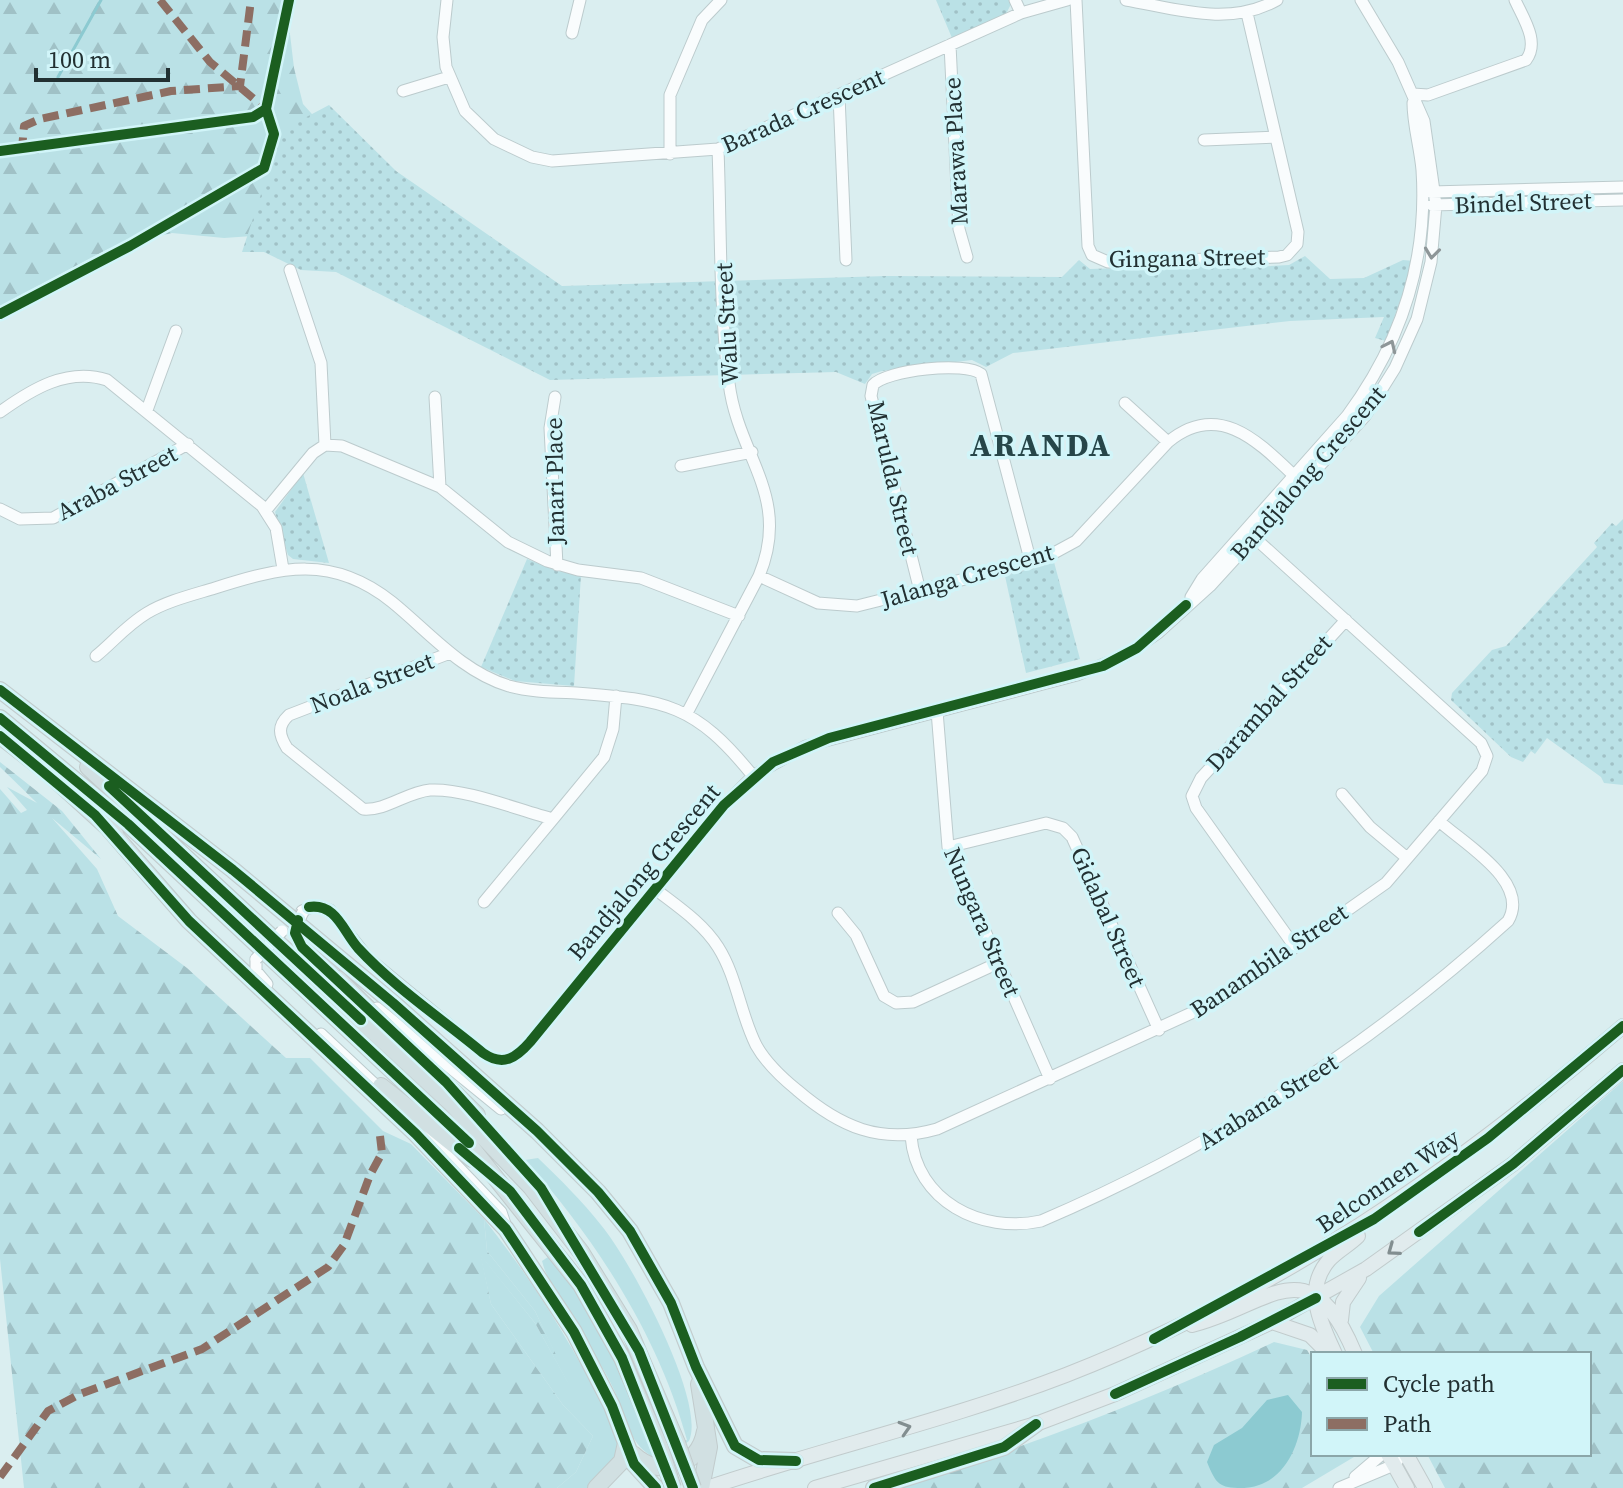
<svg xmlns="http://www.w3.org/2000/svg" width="1623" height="1488" font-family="'Source Serif 4',serif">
	<defs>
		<pattern id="forest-firs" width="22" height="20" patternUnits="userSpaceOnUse" patternTransform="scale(2)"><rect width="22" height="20" fill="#bae1e6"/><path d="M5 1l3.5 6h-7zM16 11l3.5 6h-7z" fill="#a0c1c6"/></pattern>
		<pattern id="park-dots" width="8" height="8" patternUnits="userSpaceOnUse" patternTransform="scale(2)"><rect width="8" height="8" fill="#bae1e6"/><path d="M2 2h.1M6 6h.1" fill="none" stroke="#a0c1c6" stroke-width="1.8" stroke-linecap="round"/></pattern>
	</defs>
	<rect width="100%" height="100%" fill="#daeef0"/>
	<!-- grass -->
	<path fill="#bae1e6" d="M538,1158C560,1179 582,1201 601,1225C629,1258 707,1402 689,1441L671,1454L651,1456C628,1441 626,1417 615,1392C597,1350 552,1300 542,1261L548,1257C595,1300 629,1392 652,1452L687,1440C659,1337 596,1239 525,1160Z
		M484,1219C538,1287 580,1357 618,1436C623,1460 603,1472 587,1488H557L576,1472L593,1436L563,1405L491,1304L480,1254L535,1323L569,1384L535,1311L487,1251Z"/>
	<!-- forest -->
	<path fill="url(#forest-firs)" d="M0,0H286L294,68L303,104L335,140L269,235L224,238L172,233L108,249L0,306Z
		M0,762L62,811L101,859L52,818L97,869L118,916L187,968L286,1058H310L383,1131L411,1144L484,1219L487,1251L535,1311L579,1403L535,1323L481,1256L491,1304L563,1405L593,1436L576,1472L557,1488H24L0,1259V789L21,813L27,810L7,787L37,803L0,767Z
		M1623,1081V1488H1445L1427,1454H1589V1354H1374L1360,1327L1379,1296Z
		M1274,1342L1307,1350L1313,1360V1454H1359L1302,1488H892C1023,1449 1150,1400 1274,1342Z"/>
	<!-- park -->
	<path fill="url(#park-dots)" d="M936,0H1009L1011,4L1006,14L952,38Z
		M329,105L396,171L562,286L887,276L1062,277L1079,260L1090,269L1215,265L1219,269L1289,265L1305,256L1330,279L1364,278L1403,260L1414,261L1386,341L1375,338L1384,317L1290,321L1013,353L986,367L972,360L882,371L872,374L865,384L836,372L550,380L336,272L301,270L264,252H242L282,130Z
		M303,473L329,563L293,559L288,555L275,512Z
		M1623,519V785L1604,783L1601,777L1547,738L1535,754L1531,751L1523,762L1511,757L1451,700L1452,693L1492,650L1506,646L1597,547L1594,543L1612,523L1616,526Z
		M527,559L557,571L581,575L574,686L515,681L481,667Z
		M1054,562L1080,659L1026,673L1005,576Z"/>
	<!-- water -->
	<path fill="#8ccad1" d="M1288,1395L1302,1412C1301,1448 1281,1488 1242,1488C1219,1488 1216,1484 1207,1462L1214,1445L1242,1428L1267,1400Z"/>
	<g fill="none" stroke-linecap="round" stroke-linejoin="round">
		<!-- stream -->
		<path stroke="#8ccad1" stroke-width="3" d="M58,77L101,0"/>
		<!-- minor casing -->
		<g stroke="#bccbcd" stroke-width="13">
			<path id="minor" d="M447,0L443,37L446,67L465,111L494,139L532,157L552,161L718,149L1021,13L1067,0
				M1015,0L1021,13
				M1076,0L1088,246L1092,255L1108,262L1279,257L1287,255L1297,244L1298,232L1247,13
				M1126,0C1177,9 1229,27 1277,0
				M572,33L580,0
				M950,45L959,229L967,257
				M403,91L449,77
				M1413,94L1428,95L1526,60C1540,42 1523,18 1515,0
				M839,96L846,260
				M1204,140L1276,137
				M670,154V95L702,20L721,0
				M1431,192L1623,187
				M1432,205L1623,200
				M435,397L440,487
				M555,397L550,428L557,565
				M1125,403L1168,442
				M147,410L176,331
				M0,412C32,389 68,367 107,380L262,506L276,528L283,569
				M325,445L342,446L440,487L508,542L547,561L578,570L641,578L739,616
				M681,466L752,452
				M0,509L20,519L53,518L188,444
				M266,510L313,453L325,445L321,363L290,270
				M759,576L818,603L857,606L1041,560L1076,541L1168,442C1222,397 1264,448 1303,484
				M920,591L871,396L873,385C886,370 966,361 981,374L1031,563
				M1191,597L1202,579L1347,416C1401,343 1428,261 1422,170C1420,147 1413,125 1413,103
				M450,653L289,715C277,726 279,735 287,748L363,809C386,811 407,792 430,790C465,788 518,810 553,819L604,757L613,729L616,696
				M96,656C113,642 127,625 147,613C167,601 192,595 215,588C281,567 332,554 392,602C429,632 462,672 509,686C531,692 554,692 576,693C666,700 695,704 753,776
				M937,711L948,847L1050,1079
				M687,713L759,576C792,496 738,457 729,383C719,306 721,226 718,149
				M1342,794L1370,827L1407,858
				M948,847L1046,823L1063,828L1072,837L1159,1030
				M655,889C677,906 703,923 718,947C737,977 740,1013 756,1045C766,1063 781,1077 797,1090C840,1127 881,1145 937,1129L1220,1000L1386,883L1482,771L1487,756L1481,743L1246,530
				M484,902L553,819
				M302,911L314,906L330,910L368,958L483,1053C503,1067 516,1058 530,1042L724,805L753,776L806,746L1077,675L1126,655L1158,633L1210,586L1365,416L1395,368L1417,319L1431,262L1436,205L1424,121L1398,62L1361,0
				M838,913L856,935L884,996L896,1003L913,1002L998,963
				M294,930L302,947L341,981
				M1295,947L1196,808L1192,796L1201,778L1346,620
				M256,959V971L267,984
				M377,1008L501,1109
				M321,1034L384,1093
				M417,1124L501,1212L505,1224
				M911,1136C916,1201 981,1234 1041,1221C1215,1147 1368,1048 1508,921C1531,882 1464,844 1439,821
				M1355,1477L1382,1454
				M1339,1488L1394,1465L1402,1454"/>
		</g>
		<!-- major casing -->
		<g stroke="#c1cbcc" stroke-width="16">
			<path id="major" d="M1341,1320L1343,1302L1359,1278
				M1272,1322L1310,1335L1329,1354
				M1192,1325C1269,1306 1309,1243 1355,1354
				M1335,1354C1321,1323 1303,1290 1329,1260C1337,1251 1349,1245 1358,1236
				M1388,1454L1407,1488
				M1406,1454L1425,1488
				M707,1488C826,1448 949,1420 1066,1375C1280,1291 1450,1175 1623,1026
				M815,1488L1036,1424L1115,1394L1272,1322L1366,1269L1513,1164L1623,1070"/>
		</g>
		<!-- highway casing -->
		<g stroke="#c1cbcc" stroke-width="18">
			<path id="highway" d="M0,690L233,870L393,1003L537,1131L598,1192L630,1231L671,1303L696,1367L735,1446L759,1460L796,1461
				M0,718L128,824L463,1137L581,1285L622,1358L660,1448
				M0,736L48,773L115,834
				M88,767L453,1105L531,1187L581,1252L629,1330L677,1443
				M109,829L189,921L416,1134L506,1229L574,1332L612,1406L634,1464L656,1488
				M338,979L477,1115
				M381,1086L472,1159
				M699,1384L709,1447L701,1488
				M633,1454C659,1479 699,1468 705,1431
				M596,1488L622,1461L626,1443
				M874,1488L1004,1447L1036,1424"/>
		</g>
		<!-- minor -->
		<use href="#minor" stroke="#f9fcfd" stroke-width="11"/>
		<!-- major -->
		<use href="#major" stroke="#e1ebed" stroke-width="14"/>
		<!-- highway -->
		<use href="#highway" stroke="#d1e0e2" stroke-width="16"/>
		<!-- minor-bridge casing -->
		<g stroke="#bccbcd" stroke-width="13" stroke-linecap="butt">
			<path id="minor-bridge" d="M294,930L303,912
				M256,959L282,931"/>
		</g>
		<!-- highway-bridge casing -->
		<g stroke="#c1cbcc" stroke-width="18" stroke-linecap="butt">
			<path id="highway-bridge" d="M677,1443L693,1488
				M660,1448L673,1488"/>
		</g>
		<!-- minor-bridge -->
		<use href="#minor-bridge" stroke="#f9fcfd" stroke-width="11"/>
		<!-- highway-bridge -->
		<use href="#highway-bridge" stroke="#d1e0e2" stroke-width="16"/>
		<!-- quiet -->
		<path stroke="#8d6e63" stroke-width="8" stroke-dasharray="16 8" stroke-linecap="butt" d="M160,0L210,62L266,109L263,110
			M18,151L22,149L24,126L40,119L171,91L240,86L251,0
			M0,1477L48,1411L80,1394L202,1349L328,1267L344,1245L370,1175L382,1153L380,1136"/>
		<!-- cycleway casing -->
		<g stroke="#d1f5f9" stroke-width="15">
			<path id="cycleway" d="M0,151L253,117L266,109
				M0,314L130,246L264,168L274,134L266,109L289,0
				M0,690L233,870L393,1003L537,1131L598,1192L630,1231L671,1303L696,1367L735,1446L759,1460L796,1461
				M0,718L128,824L469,1143
				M0,736L95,815L189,921L416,1134L506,1229L574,1332L612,1406L634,1464L656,1488
				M109,786L361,1020
				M309,907C336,903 343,931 358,948C394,987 442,1019 483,1053C503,1067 516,1058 530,1042L724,805L773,762L829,738L1103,666L1137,648L1186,605
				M298,920L295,933L302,947L446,1082L541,1188L639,1351L693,1488
				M459,1148L510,1191L581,1285L622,1358L673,1488
				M1419,1232L1513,1164L1623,1070
				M1154,1339L1374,1219L1488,1138L1623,1026
				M1115,1394L1240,1337L1316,1298
				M874,1488L1004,1447L1036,1424"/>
		</g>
		<!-- cycleway -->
		<use href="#cycleway" stroke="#1b5e20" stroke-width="10"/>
	</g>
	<!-- one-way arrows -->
	<defs><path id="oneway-chevron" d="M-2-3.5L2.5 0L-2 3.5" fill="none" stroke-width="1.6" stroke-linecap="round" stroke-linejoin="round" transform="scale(2)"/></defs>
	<g stroke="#8e9698">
		<use href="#oneway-chevron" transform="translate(1432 253) rotate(97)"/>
		<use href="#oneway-chevron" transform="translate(1390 346) rotate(-65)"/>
	</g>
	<g stroke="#828e90">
		<use href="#oneway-chevron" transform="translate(1393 1250) rotate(144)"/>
		<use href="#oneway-chevron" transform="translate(905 1428) rotate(-17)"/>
	</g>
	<g text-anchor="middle" stroke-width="7" stroke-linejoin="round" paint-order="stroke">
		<!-- street labels -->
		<g font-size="24" fill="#223032" stroke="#d1f5f9">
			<text transform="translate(803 111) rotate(-24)" y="8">Barada Crescent</text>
			<text transform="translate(956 151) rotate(-93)" y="8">Marawa Place</text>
			<text transform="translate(1523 203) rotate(-2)" y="8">Bindel Street</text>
			<text transform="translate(1187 258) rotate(-1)" y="8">Gingana Street</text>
			<text transform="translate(727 324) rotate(-93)" y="8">Walu Street</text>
			<text transform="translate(1308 473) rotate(-49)" y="8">Bandjalong Crescent</text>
			<text transform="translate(893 478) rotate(77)" y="8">Marulda Street</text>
			<text transform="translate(555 481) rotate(-91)" y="8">Janari Place</text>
			<text transform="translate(117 483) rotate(-28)" y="8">Araba Street</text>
			<text transform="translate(967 576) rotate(-16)" y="8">Jalanga Crescent</text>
			<text transform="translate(372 683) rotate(-21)" y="8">Noala Street</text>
			<text transform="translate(1269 703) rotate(-48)" y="8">Darambal Street</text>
			<text transform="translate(644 872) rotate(-50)" y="8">Bandjalong Crescent</text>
			<text transform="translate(1108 917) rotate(66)" y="8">Gidabal Street</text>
			<text transform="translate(982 922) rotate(67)" y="8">Nungara Street</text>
			<text transform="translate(1269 961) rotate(-34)" y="8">Banambila Street</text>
			<text transform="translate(1268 1102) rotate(-32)" y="8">Arabana Street</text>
			<text transform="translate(1388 1181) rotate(-34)" y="8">Belconnen Way</text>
		</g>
		<!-- district labels -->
		<g font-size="32" font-weight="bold" letter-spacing="2" fill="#264649" stroke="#d1f5f9">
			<text x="1041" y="456">ARANDA</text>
		</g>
	</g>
	<!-- legend -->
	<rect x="1311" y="1352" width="280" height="104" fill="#d1f5f9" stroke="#8ba6a9" stroke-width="2"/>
	<rect x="1327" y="1378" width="40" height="12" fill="#1b5e20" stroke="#8ba6a9" stroke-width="2"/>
	<text x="1383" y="1392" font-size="24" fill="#223032">Cycle path</text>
	<rect x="1327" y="1418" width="40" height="12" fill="#8d6e63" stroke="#8ba6a9" stroke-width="2"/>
	<text x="1383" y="1432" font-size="24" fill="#223032">Path</text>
	<!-- scale -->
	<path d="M36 68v12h132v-12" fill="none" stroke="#223032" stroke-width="4"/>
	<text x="48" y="68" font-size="24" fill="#223032" stroke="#d1f5f9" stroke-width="6" paint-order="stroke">100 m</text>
</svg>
